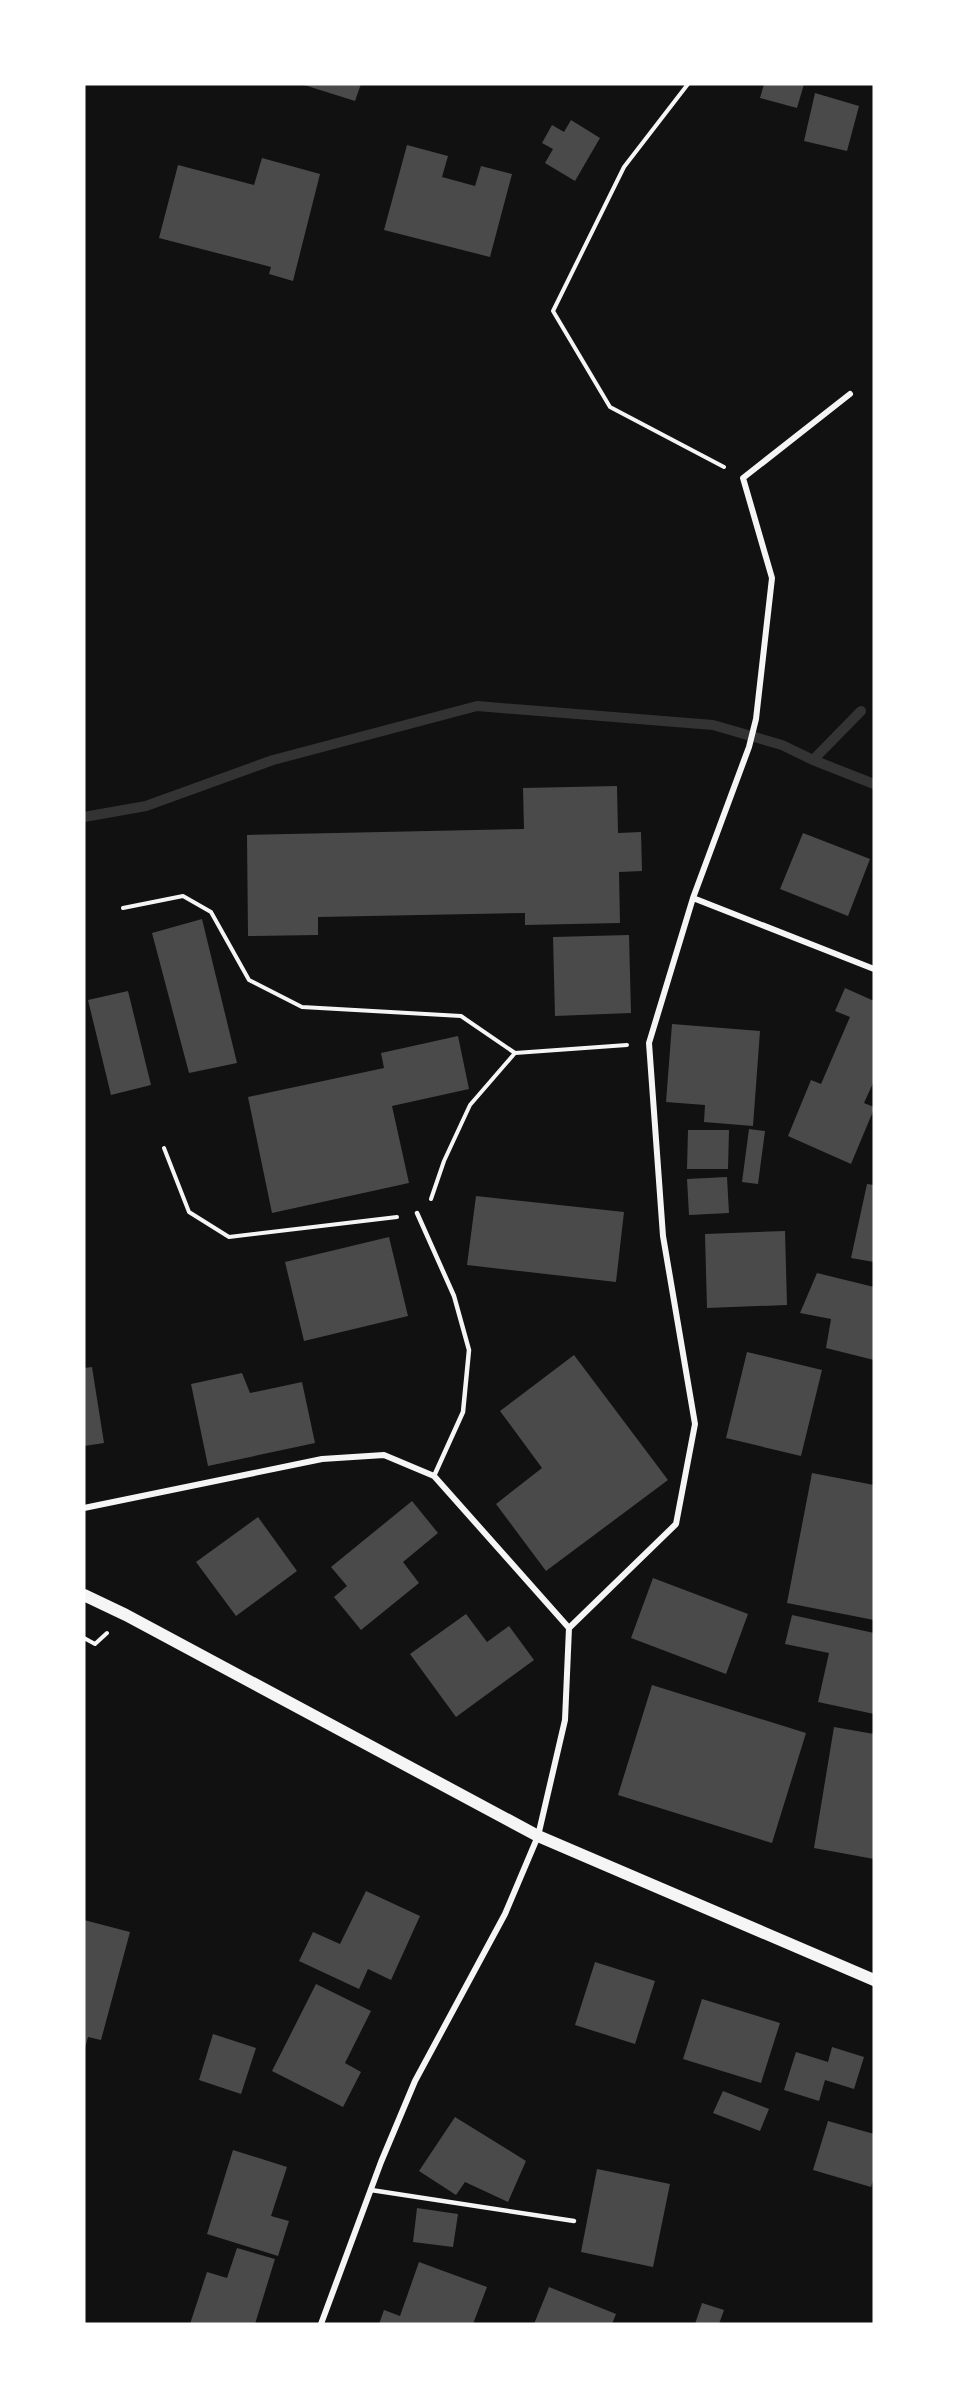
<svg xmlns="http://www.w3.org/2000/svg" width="958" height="2408" font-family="Quicksand,sans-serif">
	<rect width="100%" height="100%" fill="#111"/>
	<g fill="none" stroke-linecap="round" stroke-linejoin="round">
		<!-- stream -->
		<path stroke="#333" stroke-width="10" d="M813,760L874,784
			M84,817L146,806L273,760L477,706L713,725L782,745L813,760L861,711"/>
	</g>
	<!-- building -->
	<path fill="#4a4a4a" d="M301,84H361L355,101Z
		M764,84H804L797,108L760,98Z
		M815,93L859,106L847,151L804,141Z
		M571,120L600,138L575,181L545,163L553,149L542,143L552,125L564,132Z
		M407,145L448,156L442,177L475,186L481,166L512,174L490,257L384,230Z
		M262,158L320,174L293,281L269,274L271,267L159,238L178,165L254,185Z
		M617,786L618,833L641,832L642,871L619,872L620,923L525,925V913L318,917V935L248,936L247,835L524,829L523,788Z
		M803,833L870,859L848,916L780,889Z
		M202,919L237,1063L189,1073L152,933Z
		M629,935L631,1013L555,1016L553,937Z
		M845,988L874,1001V1081L864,1103L874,1107V1109L851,1164L788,1136L811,1080L821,1084L850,1017L835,1011Z
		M128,991L151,1085L111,1095L88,1000Z
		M672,1024L760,1031L753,1126L704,1122L705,1105L666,1102Z
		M458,1036L469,1089L392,1106L409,1183L272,1213L248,1097L384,1068L381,1053Z
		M749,1129L765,1131L758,1184L742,1182Z
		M688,1130H729L728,1169H687Z
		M727,1177L729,1213L689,1215L687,1179Z
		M867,1184L874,1185V1262L851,1258Z
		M476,1196L624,1212L616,1282L467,1265Z
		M785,1231L787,1305L707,1308L705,1234Z
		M389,1237L408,1316L304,1341L285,1262Z
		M817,1273L874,1287V1360L826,1348L831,1319L800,1313Z
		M747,1352L822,1370L801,1456L726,1438Z
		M574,1355L668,1480L546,1571L496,1504L542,1468L500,1411Z
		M92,1367L104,1443L84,1446V1368Z
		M242,1373L250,1393L302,1382L315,1443L208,1466L191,1384Z
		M812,1473L874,1485V1620L787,1603Z
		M412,1501L438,1533L403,1562L419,1583L361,1630L334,1597L347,1586L331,1567Z
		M258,1517L297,1571L236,1616L196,1562Z
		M653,1578L748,1614L726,1674L631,1638Z
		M466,1614L487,1642L509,1626L534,1660L456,1717L410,1654Z
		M792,1615L874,1633V1714L818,1702L829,1653L785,1644Z
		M652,1685L806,1733L772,1843L618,1795Z
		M834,1727L874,1734V1859L814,1848Z
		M366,1891L420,1916L391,1980L368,1969L359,1989L299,1961L313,1932L340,1944Z
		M84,1920L130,1932L101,2040L88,2037L85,2048Z
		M595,1962L655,1981L635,2044L575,2025Z
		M316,1984L371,2011L345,2063L361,2072L343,2107L272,2071Z
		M702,1999L780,2023L761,2083L683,2059Z
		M213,2034L256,2048L241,2094L199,2080Z
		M832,2047L864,2057L854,2089L825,2080L819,2101L784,2090L796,2052L828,2062Z
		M723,2091L769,2109L760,2131L713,2113Z
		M455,2117L526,2161L508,2202L465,2182L456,2195L419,2171Z
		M828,2121L874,2134V2177L871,2187L813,2170Z
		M233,2150L287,2167L271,2216L289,2221L278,2256L207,2234Z
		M597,2169L670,2184L653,2267L581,2252Z
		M417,2208L458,2214L453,2247L413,2242Z
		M237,2248L275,2259L255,2324H190L207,2272L227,2278Z
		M419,2262L487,2287L473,2324H379L384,2310L400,2316Z
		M549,2287L616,2314L612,2324H534Z
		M702,2303L724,2310L719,2324H695Z"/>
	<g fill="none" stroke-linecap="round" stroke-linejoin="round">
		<!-- path -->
		<path stroke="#f5f5f5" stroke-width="4" d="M688,84L624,167L553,311L610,407L724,467
			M123,908L183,896L211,912L249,980L302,1007L461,1016L515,1053
			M164,1148L189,1212L229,1237L397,1217
			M431,1199L444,1161L470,1105L515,1053L627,1045
			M84,1638L95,1644L107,1633"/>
		<!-- service -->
		<path stroke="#f5f5f5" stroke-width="4.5" d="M417,1213L454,1296L469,1350L463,1412L434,1476
			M371,2190L574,2221"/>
		<!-- minor -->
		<path stroke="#f5f5f5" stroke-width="6" d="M693,898L874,969
			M84,1508L322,1459L384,1455L434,1476L569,1628
			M321,2324L381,2162L415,2081L505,1914L538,1836L565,1720L569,1628L676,1524L695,1424L663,1236L649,1043L693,898L749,747L756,719L772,578L743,478L850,394"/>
		<!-- secondary -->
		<path stroke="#f5f5f5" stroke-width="12" d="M84,1595L126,1615L538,1836L874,1980"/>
	</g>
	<!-- border -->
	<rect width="958" height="2408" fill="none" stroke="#ffffff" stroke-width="171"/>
</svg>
